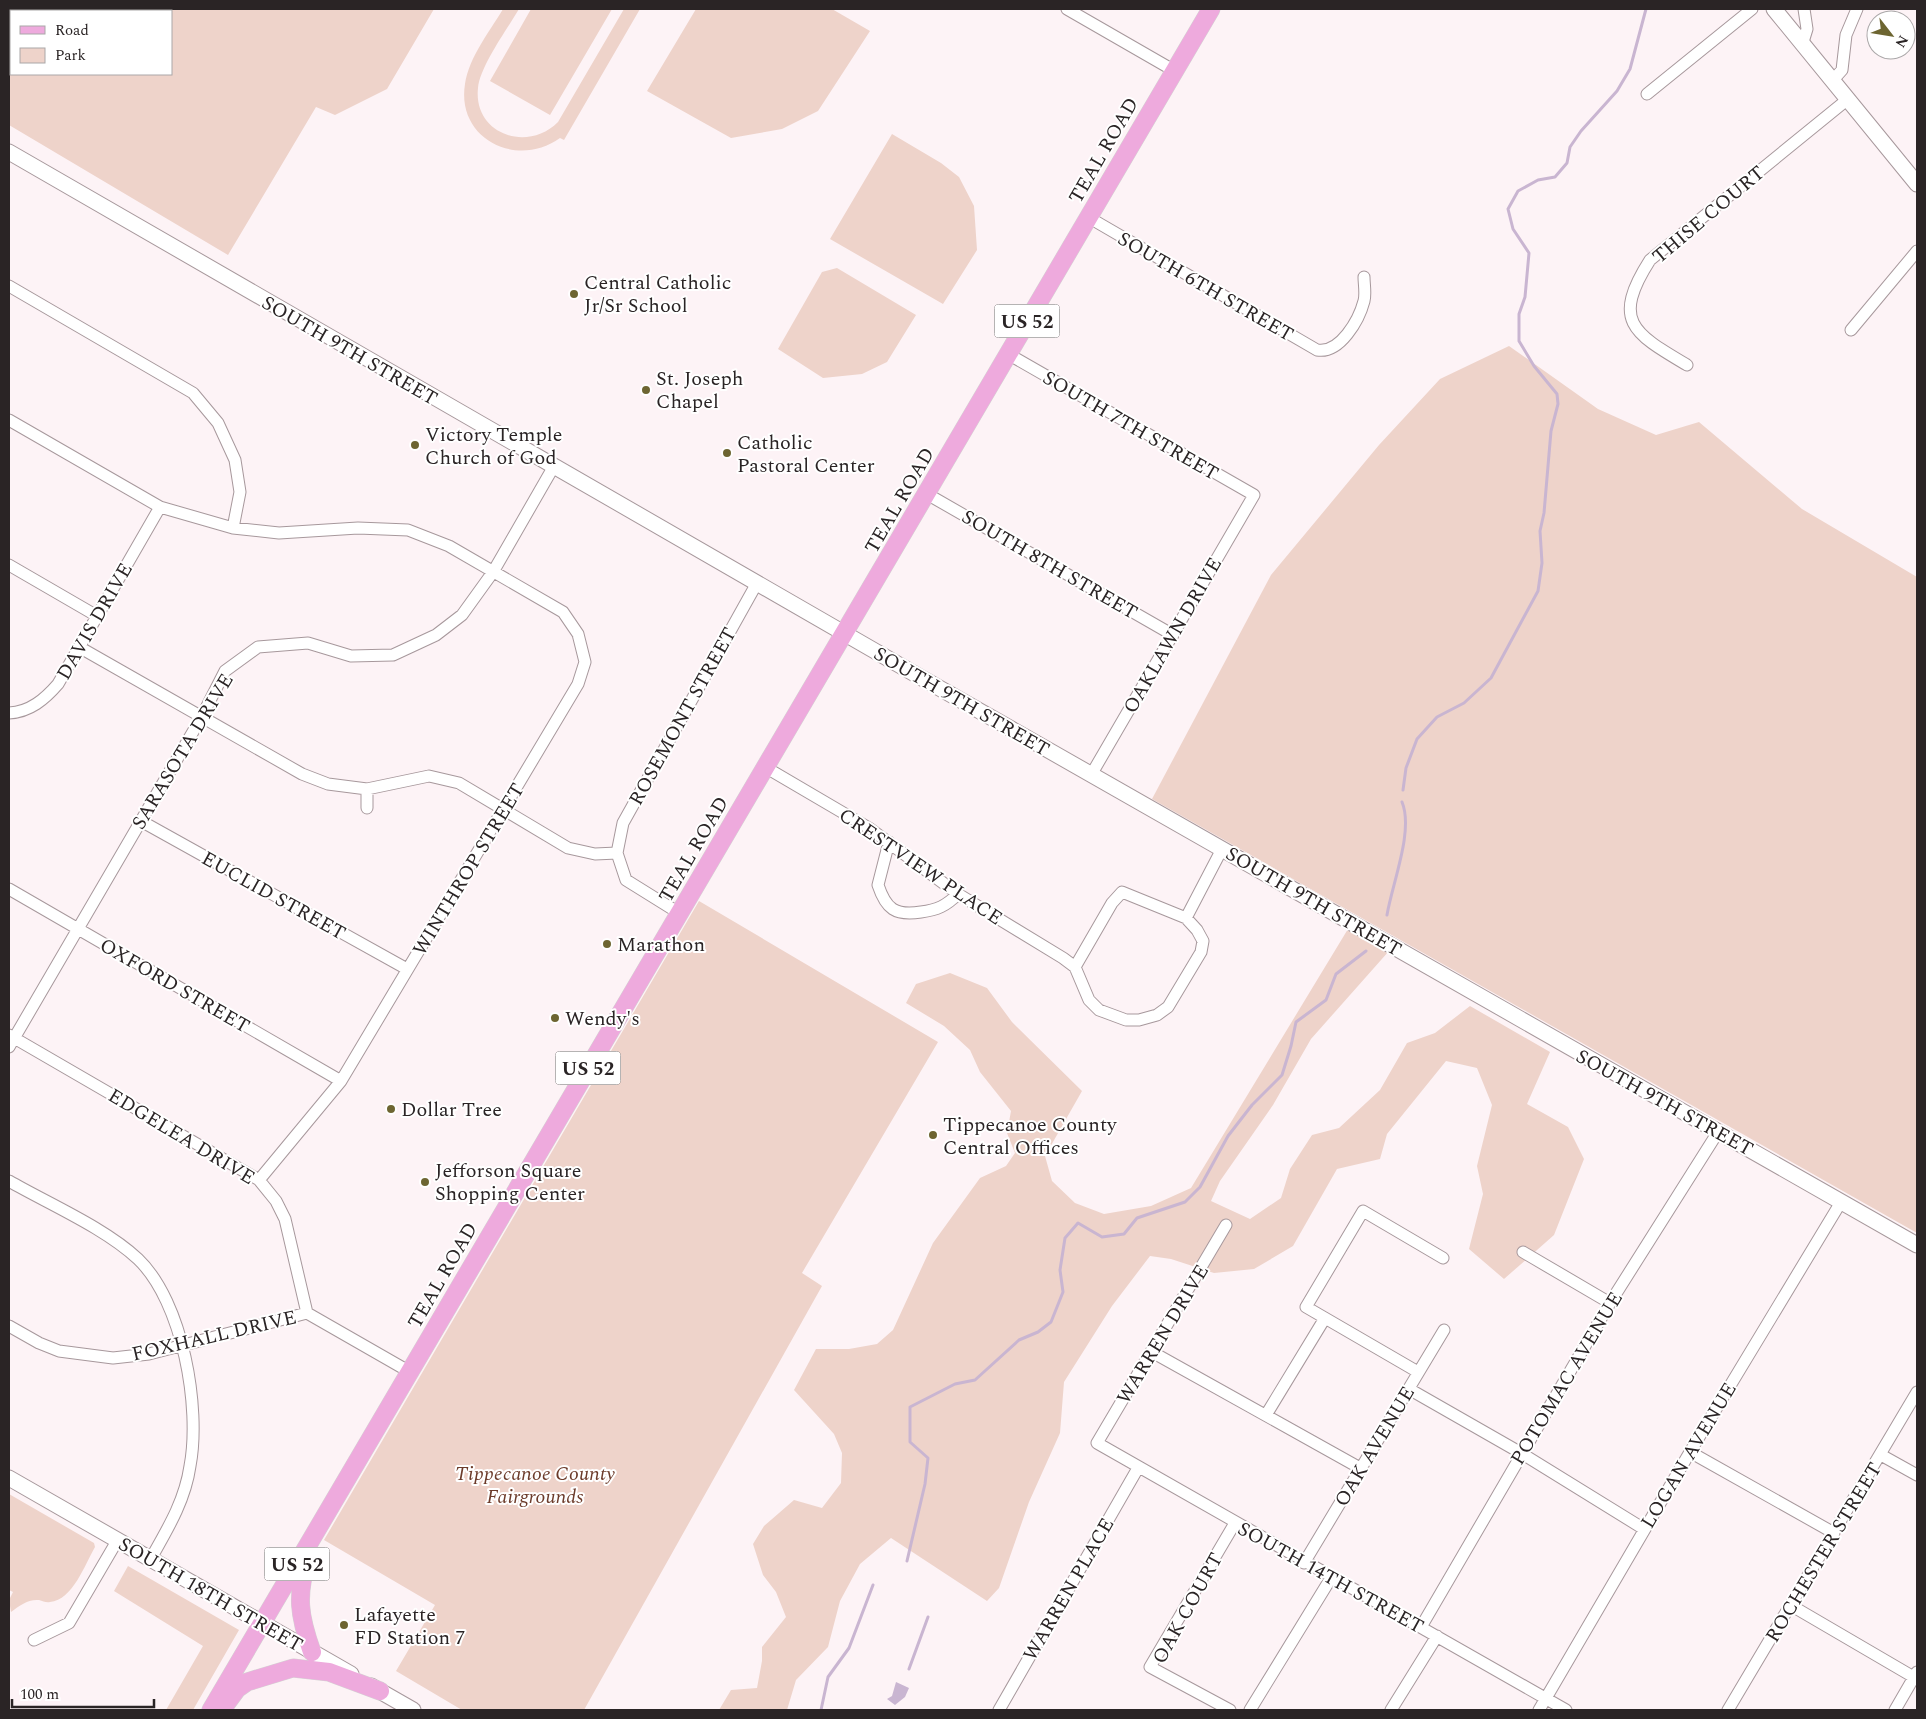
<svg xmlns="http://www.w3.org/2000/svg" width="1926" height="1719" font-family="Spectral,serif">
	<rect width="100%" height="100%" fill="#fdf3f6"/>
	<!-- green -->
	<path fill="#eed3ca" fill-rule="evenodd" d="M9,9H434L387,89L335,115L316,107L228,255L9,125ZM11,11H171V74H11Z
		M503,9H519C508,28 480,66 478,88C473,134 527,153 558,122L624,9H640L564,140L560,138C517,169 456,139 465,84C469,57 490,31 503,9Z
		M531,9H612L550,115L490,81Z
		M696,9H832L870,31L818,111L782,129L731,138L647,91Z
		M892,134L941,163L959,177L974,206L977,250L943,304L830,239Z
		M837,268L916,315L887,362L862,374L823,378L778,349L822,272Z
		M1509,346L1598,409L1656,435L1699,422L1802,509L1917,577V1233L1152,799L1271,575L1379,445L1440,379Z
		M699,901L938,1042L802,1273L822,1286L584,1710H462L396,1671L435,1605L324,1540Z
		M1348,929L1389,951L1311,1039L1273,1105L1220,1181L1211,1201L1250,1219L1281,1198L1290,1169L1312,1135L1339,1128L1380,1090L1407,1043L1435,1033L1470,1006L1550,1052L1527,1104L1568,1127L1584,1159L1554,1235L1504,1279L1469,1249L1483,1194L1477,1166L1492,1105L1477,1068L1446,1061L1387,1134L1380,1159L1337,1169L1293,1246L1254,1269L1214,1273L1171,1259L1150,1256L1112,1306L1064,1382L1060,1433L1029,1502L999,1588L987,1601L891,1538L860,1564L840,1601L828,1647L796,1680L787,1710H719L731,1690L757,1688L762,1661V1647L786,1617L776,1592L763,1575L753,1544L764,1526L794,1500L822,1508L841,1483L842,1453L834,1434L794,1390L816,1349H849L877,1344L893,1330L933,1243L980,1178L1006,1166L1015,1153L1007,1133L1011,1111L980,1072L970,1050L944,1026L906,1003L916,984L950,973L987,988L1012,1022L1082,1091L1045,1156L1052,1181L1075,1203L1104,1214L1151,1206L1191,1188Z
		M9,1494L94,1543L95,1547C85,1564 73,1600 50,1602C46,1603 43,1601 39,1600C28,1599 19,1606 11,1612L9,1600L13,1592L9,1590Z
		M128,1566L239,1630L193,1710H166L203,1646L114,1591Z"/>
	<!-- water -->
	<path fill="#c9b5d1" d="M896,1682L909,1688L905,1697L895,1705L887,1699L892,1696Z"/>
	<g fill="none" stroke-linecap="round" stroke-linejoin="round">
		<!-- stream -->
		<path stroke="#c9b5d1" stroke-width="3" d="M1403,790L1406,768L1417,739L1437,717L1464,703L1491,678L1538,591L1542,563L1540,531L1544,513L1551,431L1558,404L1557,394L1534,366L1519,341V314L1525,297L1529,253L1513,229L1508,209L1518,191L1538,180L1555,177L1567,163L1570,147L1581,131L1617,91L1630,69L1646,9
			M1387,915C1392,884 1414,831 1402,802
			M907,1561L925,1484L928,1458L910,1442V1407L955,1384L975,1380L1019,1340L1038,1332L1051,1322L1063,1292L1060,1270L1065,1238L1078,1223L1102,1237L1124,1234L1137,1218L1185,1202L1200,1187L1228,1136L1252,1105L1282,1075L1291,1046L1296,1022L1326,1000L1336,974L1366,951
			M909,1669L928,1617
			M821,1710L828,1677L849,1648L873,1585"/>
		<!-- street casing -->
		<g stroke="#a7989c" stroke-width="13">
			<path id="street" d="M1067,9L1173,70
				M1803,42L1807,29L1804,9
				M1833,80L1842,70L1846,35L1857,9
				M1647,94L1752,9
				M1088,217L1317,350C1340,354 1359,320 1364,301C1366,294 1364,284 1364,277
				M9,286L193,393L218,423L235,460L240,492L233,528
				M1851,330L1917,251
				M1008,354L1254,495L1091,775
				M1687,365C1633,333 1611,321 1650,260L1848,99
				M9,420L160,507L233,528L279,533L358,528L408,530L449,546L563,612L578,634L585,662L578,684L341,1081L259,1180
				M927,494L1173,635
				M9,565L97,616
				M79,647L302,774L328,784L367,789L429,776L459,783L568,848L595,854L617,853L626,880L679,913
				M9,713C30,712 45,699 58,684L160,507
				M765,767L869,828L958,894L1063,958L1075,967L1089,1000L1099,1010L1126,1020H1139L1157,1015L1168,1007L1201,952L1203,941L1197,930L1186,918L1222,849
				M367,808V789
				M141,821L407,969
				M889,842L878,885C886,909 895,916 921,912C937,910 946,906 958,894
				M617,853L623,823L757,583
				M9,889L341,1081
				M1075,967L1112,903L1122,892L1186,918
				M9,1035L259,1180L276,1201L285,1219L307,1313L410,1372
				M9,1047L201,718L225,671L258,647L308,643L351,656L393,655L436,635L462,615L493,572L554,466
				M9,1181C49,1204 105,1228 138,1259C183,1302 201,1408 190,1466C185,1501 167,1530 150,1560
				M1226,1225L1097,1443L1566,1710
				M1523,1252L1610,1303
				M9,1326L39,1343L59,1351L113,1358L149,1354L307,1313
				M1152,1352L1360,1468
				M1418,1372L1306,1307L1363,1211L1443,1258
				M1409,1389L1521,1453L1644,1529
				M1266,1415L1325,1318
				M1690,1452L1834,1533
				M1881,1455L1917,1475
				M1304,1563L1444,1330
				M1792,1606L1917,1679
				M1421,1627L1610,1303L1718,1132
				M34,1640L69,1623L117,1541
				M999,1710L1138,1468
				M1230,1710L1150,1667L1235,1523
				M1250,1710L1331,1578
				M1391,1710L1437,1636
				M1539,1710L1690,1452L1841,1202
				M1728,1710L1917,1392
				M1895,1710L1917,1672"/>
		</g>
		<!-- secondary casing -->
		<g stroke="#a7989c" stroke-width="17">
			<path id="secondary" d="M1774,9L1917,184
				M9,152L920,677L1917,1245
				M9,1478L351,1674
				M371,1686L413,1710"/>
		</g>
		<!-- primary casing -->
		<g stroke="#d4d3d3" stroke-width="19">
			<path id="primary" d="M308,1558C296,1595 299,1616 312,1652
				M223,1708L237,1689L247,1682L293,1668L329,1672L380,1691
				M211,1710L1211,9"/>
		</g>
		<!-- street -->
		<use href="#street" stroke="#fff" stroke-width="11"/>
		<!-- secondary -->
		<use href="#secondary" stroke="#fff" stroke-width="15"/>
		<!-- primary -->
		<use href="#primary" stroke="#ead" stroke-width="18"/>
	</g>
	<!-- markers -->
	<g fill="#6d6531" stroke="#fff" stroke-width="2">
		<circle cx="574" cy="294" r="5"/>
		<circle cx="646" cy="390" r="5"/>
		<circle cx="415" cy="445" r="5"/>
		<circle cx="727" cy="453" r="5"/>
		<circle cx="607" cy="944" r="5"/>
		<circle cx="555" cy="1018" r="5"/>
		<circle cx="391" cy="1109" r="5"/>
		<circle cx="933" cy="1135" r="5"/>
		<circle cx="425" cy="1182" r="5"/>
		<circle cx="344" cy="1625" r="5"/>
	</g>
	<g text-anchor="middle" stroke-width="4" stroke-linejoin="round" paint-order="stroke">
		<!-- shield labels -->
		<g fill="#fff" stroke="#6a6666" stroke-width="1">
			<rect x="994.5" y="304.5" width="65" height="33" rx="4"/>
			<rect x="555.5" y="1051.5" width="65" height="33" rx="4"/>
			<rect x="264.5" y="1547.5" width="65" height="33" rx="4"/>
		</g>
		<g font-size="19" font-weight="bold" fill="#2a2425">
			<text x="1027" y="328">US 52</text>
			<text x="588" y="1075">US 52</text>
			<text x="297" y="1571">US 52</text>
		</g>
		<!-- street labels -->
		<g font-size="20" fill="#2a2425" stroke="#fff">
			<text transform="translate(1103 150) rotate(-60)" y="7">TEAL ROAD</text>
			<text transform="translate(1708 214) rotate(-40)" y="7">THISE COURT</text>
			<text transform="translate(1206 286) rotate(30)" y="7">SOUTH 6TH STREET</text>
			<text transform="translate(350 350) rotate(30)" y="7">SOUTH 9TH STREET</text>
			<text transform="translate(1131 425) rotate(30)" y="7">SOUTH 7TH STREET</text>
			<text transform="translate(899 500) rotate(-60)" y="7">TEAL ROAD</text>
			<text transform="translate(1050 564) rotate(30)" y="7">SOUTH 8TH STREET</text>
			<text transform="translate(94 621) rotate(-60)" y="7">DAVIS DRIVE</text>
			<text transform="translate(1172 635) rotate(-60)" y="7">OAKLAWN DRIVE</text>
			<text transform="translate(962 701) rotate(30)" y="7">SOUTH 9TH STREET</text>
			<text transform="translate(682 716) rotate(-61)" y="7">ROSEMONT STREET</text>
			<text transform="translate(182 751) rotate(-59)" y="7">SARASOTA DRIVE</text>
			<text transform="translate(693 849) rotate(-60)" y="7">TEAL ROAD</text>
			<text transform="translate(921 866) rotate(34)" y="7">CRESTVIEW PLACE</text>
			<text transform="translate(468 869) rotate(-59)" y="7">WINTHROP STREET</text>
			<text transform="translate(274 895) rotate(29)" y="7">EUCLID STREET</text>
			<text transform="translate(1314 901) rotate(30)" y="7">SOUTH 9TH STREET</text>
			<text transform="translate(175 985) rotate(30)" y="7">OXFORD STREET</text>
			<text transform="translate(1665 1102) rotate(29)" y="7">SOUTH 9TH STREET</text>
			<text transform="translate(182 1136) rotate(31)" y="7">EDGELEA DRIVE</text>
			<text transform="translate(442 1275) rotate(-60)" y="7">TEAL ROAD</text>
			<text transform="translate(1162 1334) rotate(-59)" y="7">WARREN DRIVE</text>
			<text transform="translate(214 1335) rotate(-13)" y="7">FOXHALL DRIVE</text>
			<text transform="translate(1566 1378) rotate(-59)" y="7">POTOMAC AVENUE</text>
			<text transform="translate(1374 1446) rotate(-59)" y="7">OAK AVENUE</text>
			<text transform="translate(1688 1455) rotate(-59)" y="7">LOGAN AVENUE</text>
			<text transform="translate(1823 1552) rotate(-59)" y="7">ROCHESTER STREET</text>
			<text transform="translate(1331 1577) rotate(29)" y="7">SOUTH 14TH STREET</text>
			<text transform="translate(1068 1589) rotate(-60)" y="7">WARREN PLACE</text>
			<text transform="translate(211 1594) rotate(30)" y="7">SOUTH 18TH STREET</text>
			<text transform="translate(1187 1608) rotate(-61)" y="7">OAK COURT</text>
		</g>
		<!-- poi labels -->
		<g font-size="20" fill="#2a2425" stroke="#fff" text-anchor="start">
			<text x="584" y="289">Central Catholic<tspan x="584" dy="23">Jr/Sr School</tspan></text>
			<text x="656" y="385">St. Joseph<tspan x="656" dy="23">Chapel</tspan></text>
			<text x="425" y="441">Victory Temple<tspan x="425" dy="23">Church of God</tspan></text>
			<text x="737" y="449">Catholic<tspan x="737" dy="23">Pastoral Center</tspan></text>
			<text x="617" y="951">Marathon</text>
			<text x="565" y="1025">Wendy's</text>
			<text x="401" y="1116">Dollar Tree</text>
			<text x="943" y="1131">Tippecanoe County<tspan x="943" dy="23">Central Offices</tspan></text>
			<text x="435" y="1177">Jefforson Square<tspan x="435" dy="23">Shopping Center</tspan></text>
			<text x="354" y="1621">Lafayette<tspan x="354" dy="23">FD Station 7</tspan></text>
		</g>
		<!-- park labels -->
		<g font-size="20" font-style="italic" fill="#6c3b2a" stroke="#fff">
			<text x="535" y="1480">Tippecanoe County<tspan x="535" dy="23">Fairgrounds</tspan></text>
		</g>
	</g>
	<!-- border -->
	<rect width="1926" height="1719" fill="none" stroke="#2a2425" stroke-width="20"/>
	<!-- legend -->
	<rect x="10" y="10" width="162" height="65" fill="#ffffff" stroke="#aaa7a8"/>
	<rect x="20" y="26" width="25" height="8" fill="#eeaadd" stroke="#aaa7a8"/>
	<text x="55" y="35" font-size="15" fill="#2a2425">Road</text>
	<rect x="20" y="48" width="25" height="15" fill="#eed3ca" stroke="#aaa7a8"/>
	<text x="55" y="60" font-size="15" fill="#2a2425">Park</text>
	<!-- north arrow -->
	<g transform="translate(1891 35) rotate(121)"><circle r="24" fill="#ffffff" stroke="#aaa7a8"/>
	<path d="M0-4L9 19L0 12L-9 19Z" fill="#6d6531"/>
	<text y="-8" font-size="14" font-weight="bold" text-anchor="middle" fill="#2a2425">N</text>
	</g>
	<!-- scale -->
	<path d="M12 1699v8h142v-8" fill="none" stroke="#2a2425" stroke-width="2.5"/>
	<text x="20" y="1699" font-size="15" fill="#2a2425" stroke="#ffffff" stroke-width="4" paint-order="stroke">100 m</text>
</svg>
